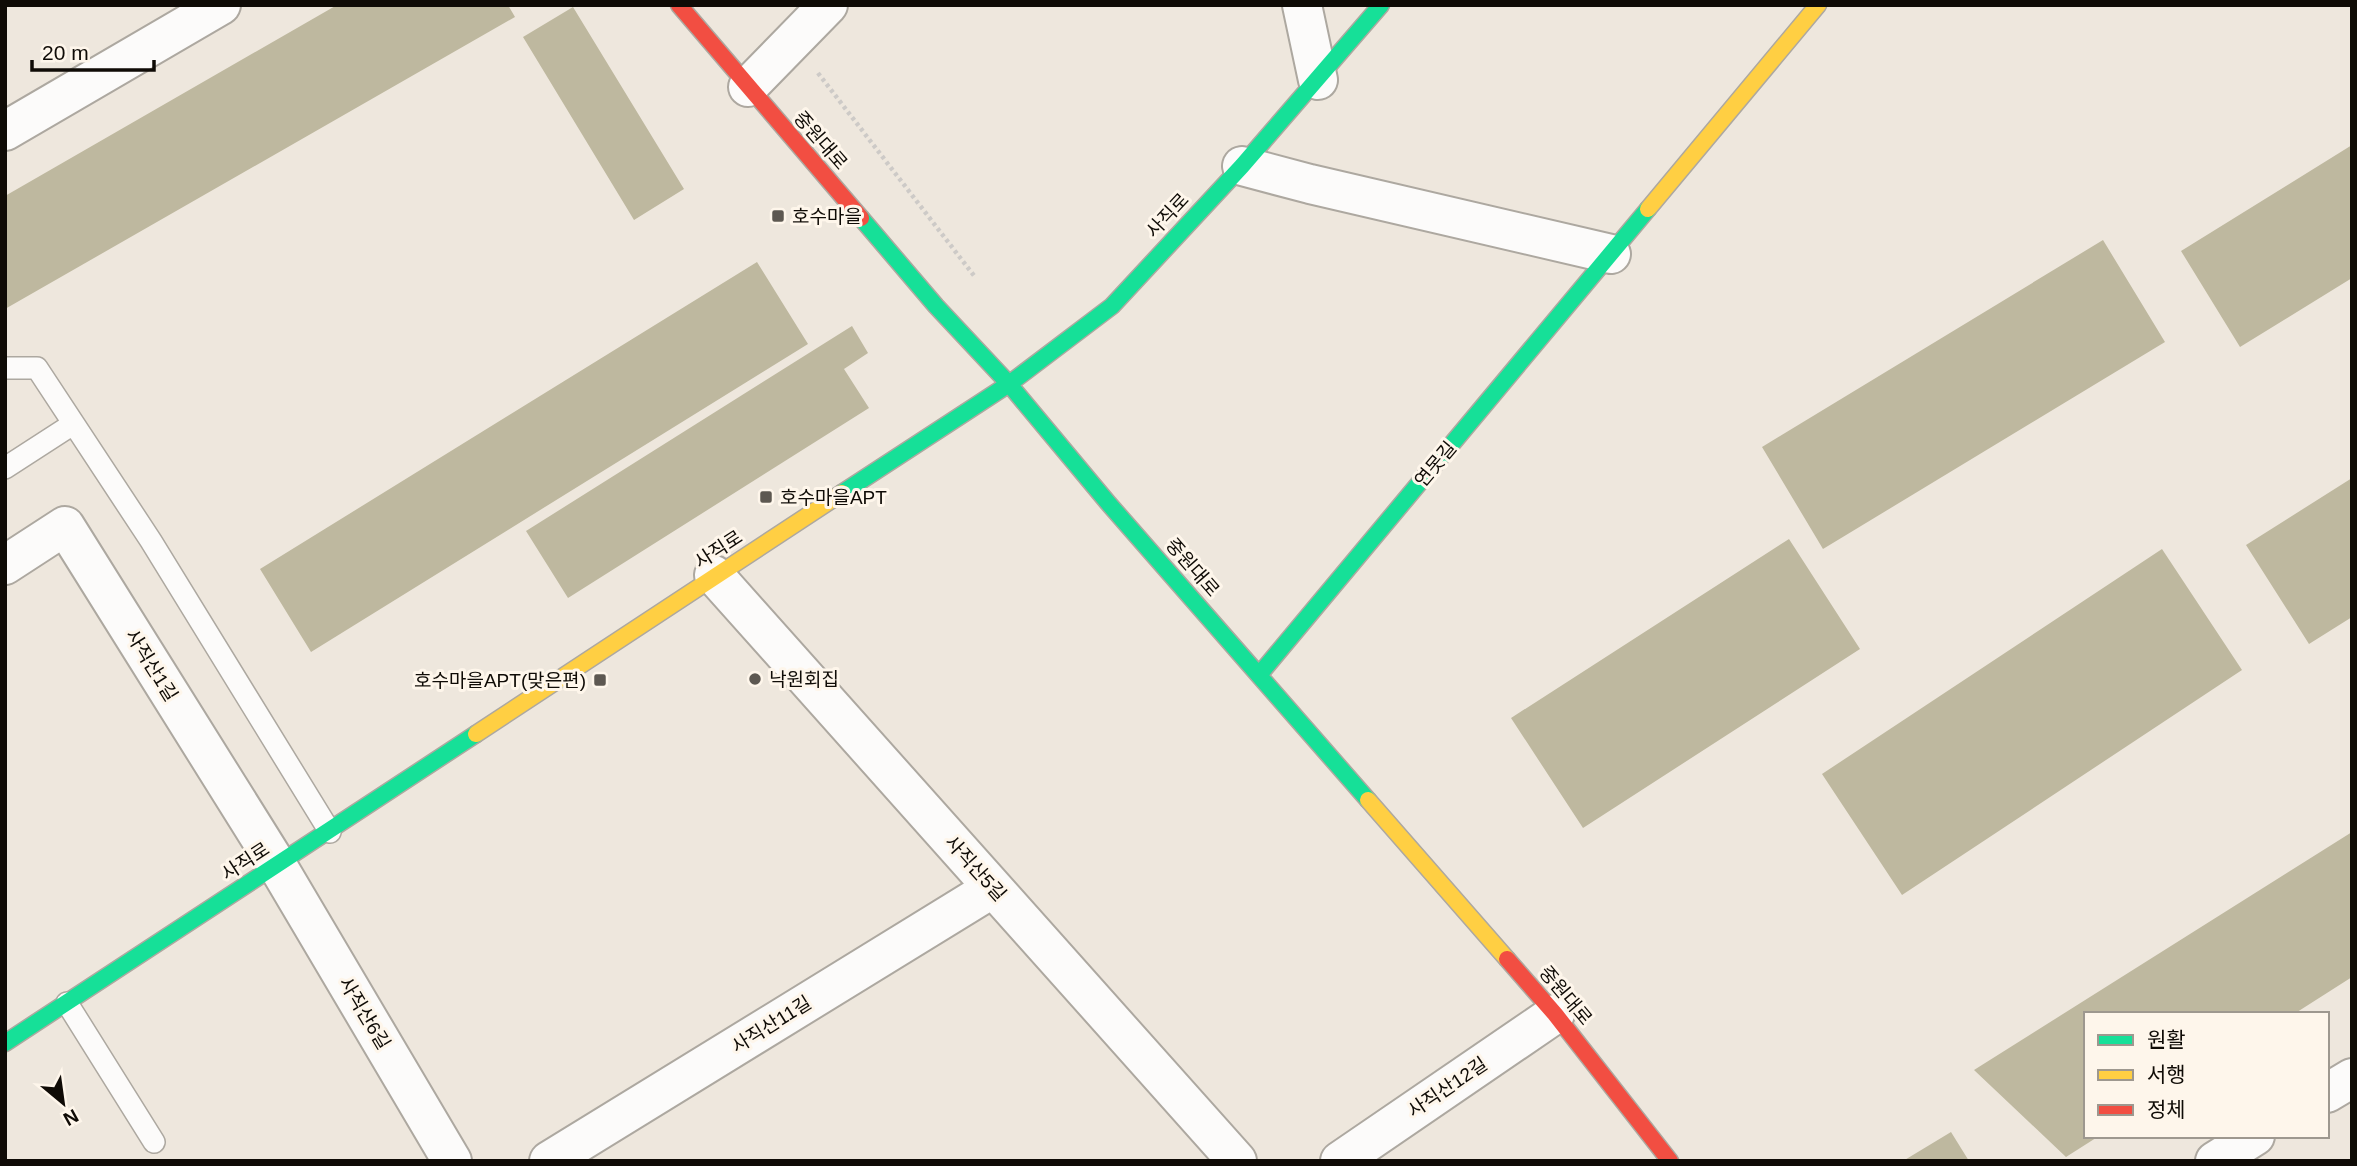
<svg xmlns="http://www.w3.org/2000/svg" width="2357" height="1166" font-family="Helvetica,'Noto Sans KR',sans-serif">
	<rect width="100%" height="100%" fill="#eee7dd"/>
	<!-- building -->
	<path fill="#beb89f" d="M337,5H508L515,17L5,309V196Z
		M573,7L684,189L634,220L523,37Z
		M2352,145V278L2240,347L2181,251Z
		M2103,240L2165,342L1823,549L1762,447Z
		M757,262L808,344L311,652L260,569Z
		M852,326L868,353L844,369L869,408L568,598L526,531Z
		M2352,478V617L2309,644L2246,545Z
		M1789,539L1860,649L1583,828L1511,718Z
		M2162,549L2242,670L1902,895L1822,774Z
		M2352,832V977L2294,1014H2086V1136H2099L2066,1157L1974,1070Z
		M1951,1132L1969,1161H1903Z"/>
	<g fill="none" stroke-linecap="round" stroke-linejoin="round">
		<!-- lane casing -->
		<g stroke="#ada8a0" stroke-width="24">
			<path id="lane" d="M5,368H37L151,541L330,832
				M5,468L73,424
				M67,1003L154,1142"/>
		</g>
		<!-- street casing -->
		<g stroke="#ada8a0" stroke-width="42">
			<path id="street" d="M1302,5L1318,80
				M748,87L828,5
				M5,131L221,5
				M1242,166L1310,184L1611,254
				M5,565L65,526L277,865L452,1161
				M714,575L1237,1161
				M2327,1093L2352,1078
				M549,1161L993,888
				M1340,1161L1555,1014
				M2215,1161L2255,1136"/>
		</g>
		<!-- fast casing -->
		<g stroke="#ada8a0" stroke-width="19">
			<path id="fast" d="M861,218L936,306L1009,384L1109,504L1368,800
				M842,493L1009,384L1112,306L1242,166L1381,5
				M1259,675L1648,209
				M5,1043L476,734"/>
		</g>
		<!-- slow casing -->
		<g stroke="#ada8a0" stroke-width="19">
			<path id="slow" d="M1648,209L1818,5
				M476,734L842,493
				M1368,800L1507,959"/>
		</g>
		<!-- jam casing -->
		<g stroke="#ada8a0" stroke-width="19">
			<path id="jam" d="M679,5L861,218
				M1507,959L1555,1014L1670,1161"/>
		</g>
		<!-- path -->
		<path stroke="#cdcac7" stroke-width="4.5" stroke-dasharray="3.5 3.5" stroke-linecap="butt" d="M818,73L975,277"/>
		<!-- lane -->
		<use href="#lane" stroke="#fcfbfa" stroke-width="21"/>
		<!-- street -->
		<use href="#street" stroke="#fcfbfa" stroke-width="38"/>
		<!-- fast -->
		<use href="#fast" stroke="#16e098" stroke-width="16"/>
		<!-- slow -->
		<use href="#slow" stroke="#ffcf43" stroke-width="16"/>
		<!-- jam -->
		<use href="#jam" stroke="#f24e42" stroke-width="16"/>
	</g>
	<!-- markers -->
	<g fill="#5d5851" stroke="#fef6eb" stroke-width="2.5">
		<rect x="771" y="209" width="14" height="14" rx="3.5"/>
		<rect x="759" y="490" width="14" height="14" rx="3.5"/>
		<circle cx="755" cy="679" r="7"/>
		<rect x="593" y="673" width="14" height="14" rx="3.5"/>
	</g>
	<g text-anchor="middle" stroke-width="6" stroke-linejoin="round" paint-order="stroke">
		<!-- street labels -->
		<g font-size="19" fill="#0f0b06" stroke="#fef6eb">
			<text transform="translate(821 140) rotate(49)" y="7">중원대로</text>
			<text transform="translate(1167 215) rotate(-47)" y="7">사직로</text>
			<text transform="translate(1435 464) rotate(-50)" y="7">연못길</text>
			<text transform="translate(718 549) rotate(-33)" y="7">사직로</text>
			<text transform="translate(1193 567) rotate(49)" y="7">중원대로</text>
			<text transform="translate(152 665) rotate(58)" y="7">사직산1길</text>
			<text transform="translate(245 861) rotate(-33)" y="7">사직로</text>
			<text transform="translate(976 868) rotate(48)" y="7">사직산5길</text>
			<text transform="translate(1566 995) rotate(50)" y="7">중원대로</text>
			<text transform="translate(365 1013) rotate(59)" y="7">사직산6길</text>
			<text transform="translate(771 1024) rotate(-32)" y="7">사직산11길</text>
			<text transform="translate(1447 1087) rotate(-34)" y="7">사직산12길</text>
		</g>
		<!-- poi labels -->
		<g font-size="19" fill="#0f0b06" stroke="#fef6eb" text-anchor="start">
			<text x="792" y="223">호수마을</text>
			<text x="780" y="504">호수마을APT</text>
			<text x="769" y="686">낙원회집</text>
			<text x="586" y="687" text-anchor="end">호수마을APT(맞은편)</text>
		</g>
	</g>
	<!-- border -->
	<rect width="2357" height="1166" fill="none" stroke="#0f0b06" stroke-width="14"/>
	<!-- legend -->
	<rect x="2084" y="1012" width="245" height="126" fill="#fef6eb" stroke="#9e988f" stroke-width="2"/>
	<rect x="2098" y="1035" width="35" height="10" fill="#16e098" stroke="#9e988f" stroke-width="2"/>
	<text x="2147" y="1047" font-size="21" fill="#0f0b06">원활</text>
	<rect x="2098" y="1070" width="35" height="10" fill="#ffcf43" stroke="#9e988f" stroke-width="2"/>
	<text x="2147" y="1082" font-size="21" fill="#0f0b06">서행</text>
	<rect x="2098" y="1105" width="35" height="10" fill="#f24e42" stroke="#9e988f" stroke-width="2"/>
	<text x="2147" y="1117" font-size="21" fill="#0f0b06">정체</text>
	<!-- north arrow -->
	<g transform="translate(63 1103) rotate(151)" stroke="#fef6eb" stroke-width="5" paint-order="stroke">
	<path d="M0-5L12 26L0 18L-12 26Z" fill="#0f0b06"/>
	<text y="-10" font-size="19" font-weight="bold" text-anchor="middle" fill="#0f0b06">N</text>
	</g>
	<!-- scale -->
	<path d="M32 60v10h122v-10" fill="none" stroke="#0f0b06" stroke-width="3.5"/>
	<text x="42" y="60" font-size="21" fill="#0f0b06" stroke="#fef6eb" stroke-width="5" paint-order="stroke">20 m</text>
</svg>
